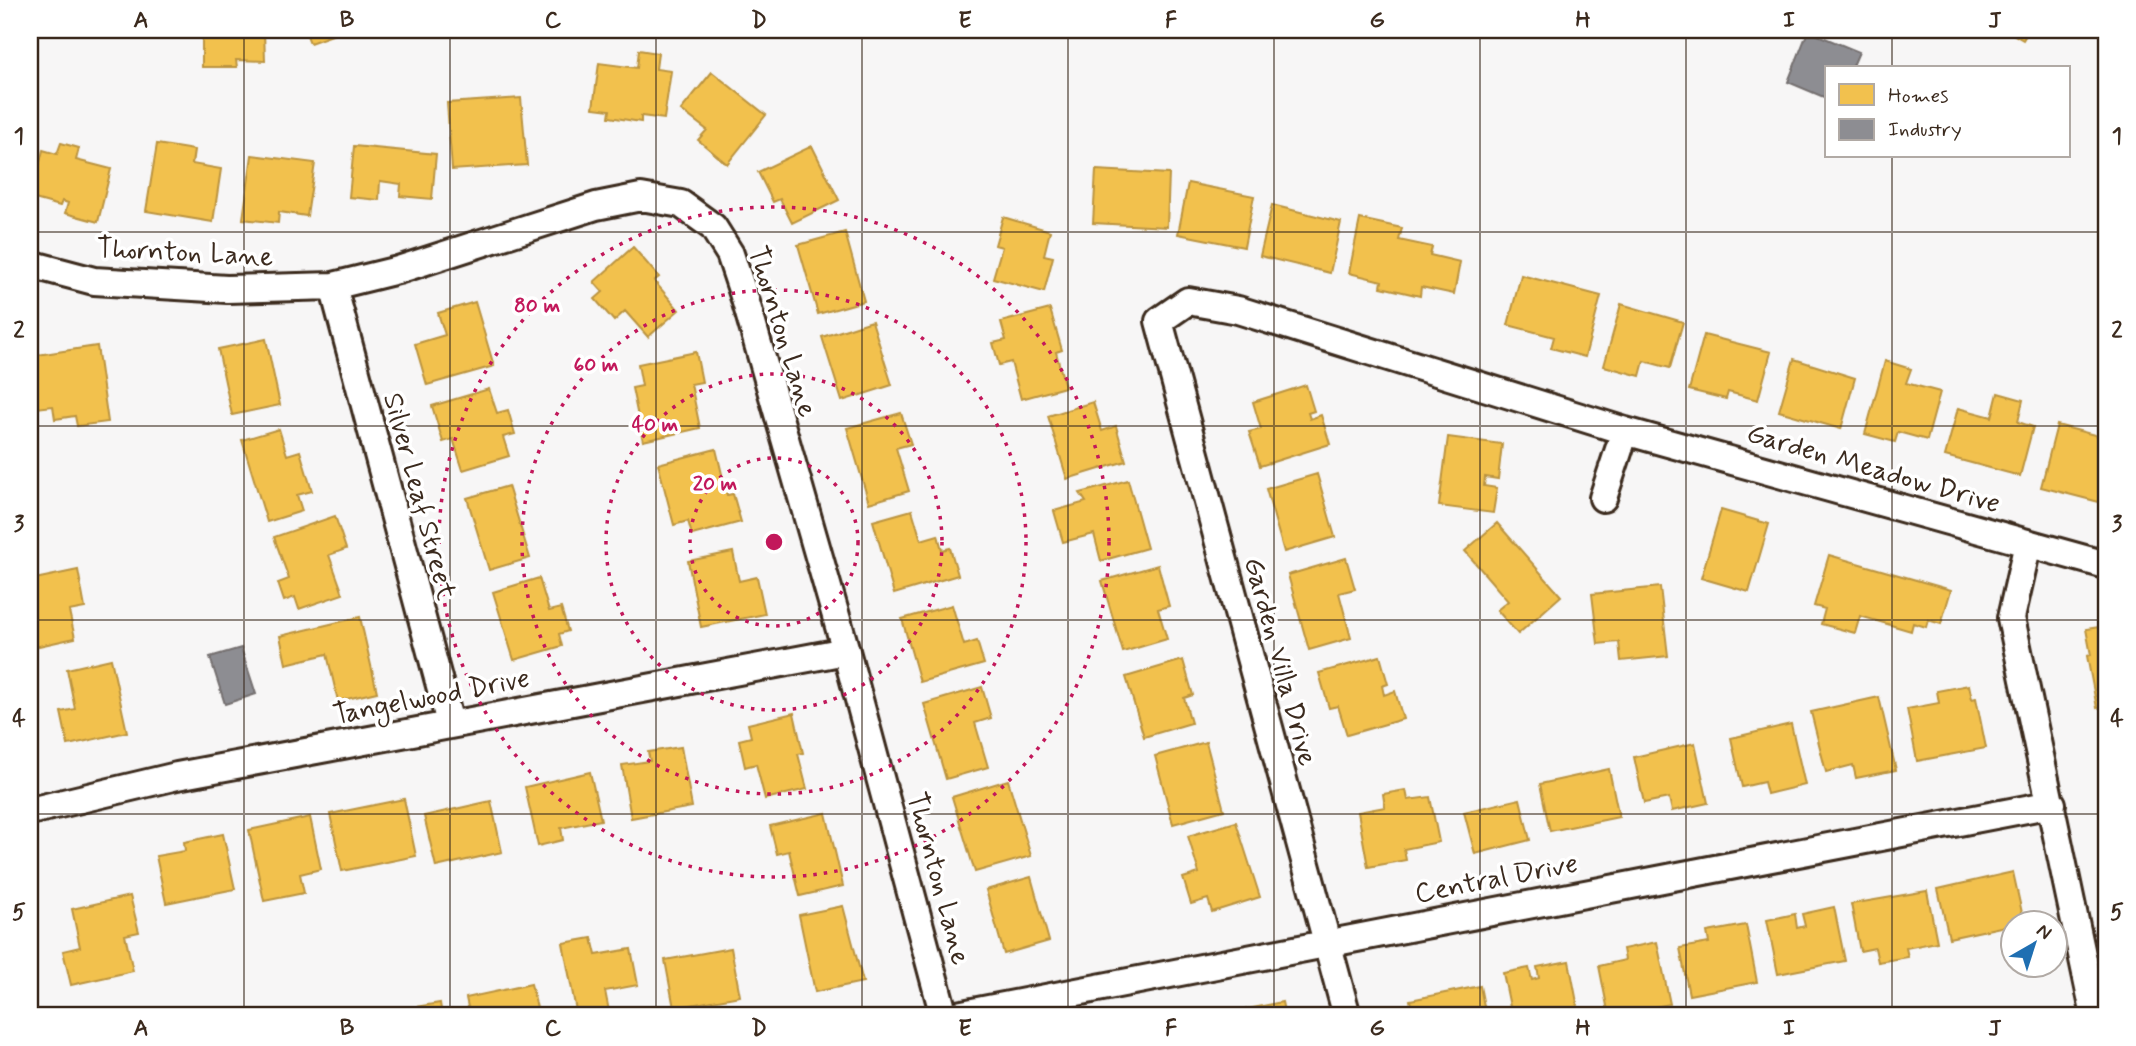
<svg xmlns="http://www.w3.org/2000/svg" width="2136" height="1046" font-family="Mynerve,sans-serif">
	<rect width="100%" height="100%" fill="#f7f6f6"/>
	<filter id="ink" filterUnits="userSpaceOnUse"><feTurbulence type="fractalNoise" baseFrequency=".0143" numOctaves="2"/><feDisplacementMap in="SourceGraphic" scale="14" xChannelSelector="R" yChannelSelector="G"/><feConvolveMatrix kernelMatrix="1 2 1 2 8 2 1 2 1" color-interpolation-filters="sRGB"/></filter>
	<g filter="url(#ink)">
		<!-- homes -->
		<path fill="#f2c14e" stroke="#bb9440" stroke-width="2" d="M202,30H264L265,61L236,60L237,67H202Z
			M305,30H340L341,32L310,43Z
			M2006,30H2029L2023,40Z
			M639,50L658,53L656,69L671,71L664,119L641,116V122L609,117L610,110L593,108L599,63L637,68Z
			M712,72L766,115L727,164L698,140L707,130L681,110Z
			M521,98L527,165L452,170L447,103Z
			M61,143L79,148L76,160L111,169L98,222L65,213L68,203L62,201L60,206L31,198L43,150L57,154Z
			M157,144L194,150L192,164L221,169L213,222L146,211Z
			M354,146L436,154L432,199L400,196L401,184L380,181L379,200L349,197Z
			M812,146L839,200L792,223L780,199L773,202L758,172Z
			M252,155L315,163L307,216L279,212L278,223L243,219Z
			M1096,170L1169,174L1167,227L1093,223Z
			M1188,183L1254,196L1244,247L1178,234Z
			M1272,205L1341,222L1330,273L1260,256Z
			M1003,217L1050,231L1044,255L1053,257L1044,292L993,278L1002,247L995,245Z
			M1360,219L1402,228L1399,240L1432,247L1430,255L1460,262L1454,294L1421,287L1420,296L1381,287L1382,281L1349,273Z
			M845,232L864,301L818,314L798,245Z
			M633,247L659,277L654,281L679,310L648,337L625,311L614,321L595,299L603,292L594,282Z
			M1521,275L1601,296L1585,357L1551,348L1554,337L1508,325Z
			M475,302L494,366L427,385L415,344L445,335L438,313Z
			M1621,304L1683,322L1670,368L1644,361L1640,376L1604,366Z
			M1050,309L1062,350L1056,352L1065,387L1021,399L1011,362L999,365L993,343L1006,340L1001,322Z
			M872,321L892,385L842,401L822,337Z
			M1704,335L1771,352L1758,400L1728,392L1726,399L1689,390Z
			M266,339L280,405L232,415L218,349Z
			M97,346L108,422L77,426L75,416L55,419L53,406L37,408L30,356Z
			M696,352L702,382L691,384L700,428L643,441L632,388L642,386L638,364Z
			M1794,359L1855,378L1841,429L1779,411Z
			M1885,361L1911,369L1906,383L1940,392L1927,440L1898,432L1895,442L1865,434Z
			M1306,385L1314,411L1308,413L1310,419L1321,415L1330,444L1260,466L1249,432L1261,429L1253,402Z
			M489,389L497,413L508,410L515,434L503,437L509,456L463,470L453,439L443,442L432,406Z
			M1998,393L2023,400L2018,422L2033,427L2020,476L1945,456L1958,408L1992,417Z
			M1093,402L1102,431L1116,426L1126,461L1067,479L1048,416Z
			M901,413L911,444L896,448L909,491L869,503L847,428Z
			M2057,425L2106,438V475L2099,502L2041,487Z
			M279,429L287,455L300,451L312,491L297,495L302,511L267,522L242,440Z
			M1448,437L1502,444L1498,479L1485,477L1484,486L1497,488L1493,513L1439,506Z
			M716,449L727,495L733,494L741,522L692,535L688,521L674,525L658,464Z
			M1317,474L1335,537L1284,552L1266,489Z
			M1128,480L1147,548L1101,561L1094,534L1063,542L1054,511L1086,502L1080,493Z
			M508,486L530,558L489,570L467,498Z
			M912,510L921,540L938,535L942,550L950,548L958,575L894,594L873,521Z
			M1721,510L1769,524L1749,592L1701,578Z
			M335,516L346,549L329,555L343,594L299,609L295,597L284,601L278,583L289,579L274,537Z
			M1497,523L1561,596L1518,634L1497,610L1508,601L1465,551Z
			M733,552L739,581L757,577L765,614L701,627L688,561Z
			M1829,555L1951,590L1941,624L1928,620L1926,627L1913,623L1911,631L1860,616L1855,633L1821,624L1825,609L1814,606Z
			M1346,558L1355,589L1339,593L1351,638L1309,650L1288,575Z
			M1158,565L1169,606L1158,609L1167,639L1123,652L1102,581Z
			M78,570L85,608L69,611L75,638L30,648V580Z
			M539,578L549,611L561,608L568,631L559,634L562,646L514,660L493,592Z
			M1660,587L1668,656L1621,661L1619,642L1598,644L1592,594Z
			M952,605L964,645L977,641L984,664L920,682L902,619Z
			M360,617L377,692L338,701L327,654L286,664L280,636Z
			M2106,626V706L2097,708L2087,656L2091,655L2086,629Z
			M1380,656L1388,684L1382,686L1384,695L1395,691L1403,719L1347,735L1338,706L1329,708L1319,673Z
			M111,659L127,732L68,745L61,712L75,709L67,669Z
			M1183,660L1193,695L1184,698L1191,723L1144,737L1126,677Z
			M1969,685L1972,699L1976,698L1986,748L1917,761L1907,709L1939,703L1937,691Z
			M982,687L991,718L975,723L988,767L946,779L924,704Z
			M1879,697L1896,770L1856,778L1853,765L1826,772L1811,712Z
			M794,713L803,753L798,754L807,789L765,799L756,764L745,767L739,740L751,737L748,724Z
			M1791,724L1805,785L1767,794L1764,782L1742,787L1731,738Z
			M2106,733V755L2102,734Z
			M1206,742L1224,810L1173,824L1155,756Z
			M1695,743L1708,803L1672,811L1669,798L1644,803L1634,757Z
			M681,747L692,807L631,818L622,765L650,761L648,752Z
			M1609,769L1619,817L1550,831L1540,784Z
			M590,772L601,820L561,828L563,840L538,846L525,787Z
			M1008,780L1031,856L975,872L952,797Z
			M1406,790L1408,800L1430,797L1439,842L1404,849L1406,860L1368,867L1358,812L1385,807L1383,794Z
			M404,799L416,856L342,871L330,814Z
			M1520,799L1530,840L1475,854L1464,812Z
			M491,801L502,852L436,867L424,816Z
			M826,813L843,886L800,896L789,851L777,854L770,826Z
			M310,817L321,869L300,874L304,893L264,901L249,830Z
			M1236,822L1260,897L1212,912L1208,899L1191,904L1183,878L1199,873L1188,836Z
			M223,834L235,889L166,903L156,856L185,851L184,842Z
			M2013,872L2024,922L1949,938L1938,889Z
			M1031,877L1049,941L1004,954L986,890Z
			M1927,891L1937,942L1906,948L1908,957L1878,962L1875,948L1860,951L1851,904Z
			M130,896L139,932L125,935L133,971L71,985L63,951L80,947L72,909Z
			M843,906L863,982L815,992L799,915Z
			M1834,907L1845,961L1778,974L1767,920L1795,914L1797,928L1805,926L1802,914Z
			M1746,925L1757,982L1689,995L1680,948L1709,943L1707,932Z
			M592,938L596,955L631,949L638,985L605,991L610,1016H577L563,943Z
			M1657,942L1670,1004L1609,1016L1599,966L1625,960L1623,949Z
			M731,948L740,996L674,1008L665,960Z
			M1569,961L1579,1013L1512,1016L1503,973L1529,968L1532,980L1539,978L1537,967Z
			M531,984L539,1016H470L466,998Z
			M1480,986L1486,1016H1413L1410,1000Z
			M1282,1002L1285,1016H1239L1238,1011Z
			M440,1003L442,1016H379V1013Z"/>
		<!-- industry -->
		<path fill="#8d8d92" stroke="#746f6f" stroke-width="2" d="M1808,31L1859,52L1852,68H1826V98L1788,82Z
			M241,648L256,694L225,704L210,657Z"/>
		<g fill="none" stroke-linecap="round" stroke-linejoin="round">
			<!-- minor casing -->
			<g stroke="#3b2a1e" stroke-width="32">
				<path id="minor" d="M30,264L94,281L227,289L333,286L398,270L596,206L641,197L681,204L713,227L730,254L745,299L846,651L944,1016
					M333,286L450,723
					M1603,498L1625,431
					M2028,543L2011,618L2095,1016
					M30,811L177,776L846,651
					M952,1016L2052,804
					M1347,1016L1159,321L1188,301L1238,310L1625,431L2106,565"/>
			</g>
			<!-- minor -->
			<use href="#minor" stroke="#fff" stroke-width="26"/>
		</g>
	</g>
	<!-- grid -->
	<path fill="none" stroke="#3b2a1e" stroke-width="2" stroke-opacity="0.55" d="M244,30V1016M450,30V1016M656,30V1016M862,30V1016M1068,30V1016M1274,30V1016M1480,30V1016M1686,30V1016M1892,30V68M1892,156V1016M30,232H2106M30,426H2106M30,620H2106M30,814H2106"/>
	<!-- distance rings -->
	<g fill="none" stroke="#c2185b" stroke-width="3.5" stroke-dasharray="3.5 7">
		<circle cx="774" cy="542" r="84"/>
		<circle cx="774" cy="542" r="168"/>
		<circle cx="774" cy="542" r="252"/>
		<circle cx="774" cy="542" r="335"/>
	</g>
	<g text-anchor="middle" stroke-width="7" stroke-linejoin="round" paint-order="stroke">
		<!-- street labels -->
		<g font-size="28" fill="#3b2a1e" stroke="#fff">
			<text transform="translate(185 251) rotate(3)" y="10">Thornton Lane</text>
			<text transform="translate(784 331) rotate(73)" y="10">Thornton Lane</text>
			<text transform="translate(1874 467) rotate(16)" y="10">Garden Meadow Drive</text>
			<text transform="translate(421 496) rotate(75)" y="10">Silver Leaf Street</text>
			<text transform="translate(1282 661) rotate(75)" y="10">Garden Villa Drive</text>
			<text transform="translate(431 695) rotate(-11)" y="10">Tangelwood Drive</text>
			<text transform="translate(1496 877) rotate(-11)" y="10">Central Drive</text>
			<text transform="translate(940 878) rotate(75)" y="10">Thornton Lane</text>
		</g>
	</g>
	<circle cx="774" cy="542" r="10" fill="#c2185b" stroke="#fff" stroke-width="3.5"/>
	<g font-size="21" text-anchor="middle" font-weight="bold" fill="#c2185b" stroke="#fff" stroke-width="7" stroke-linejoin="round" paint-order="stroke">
		<text x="537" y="312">80 m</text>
		<text x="596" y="371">60 m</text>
		<text x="655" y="431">40 m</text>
		<text x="715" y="490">20 m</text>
	</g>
	<!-- margin -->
	<rect width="2136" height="1046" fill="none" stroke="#fff" stroke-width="77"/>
	<!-- legend -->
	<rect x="1825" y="66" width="245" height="91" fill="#ffffff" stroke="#b1aaa5" stroke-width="2"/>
	<rect x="1839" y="84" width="35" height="21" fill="#f2c14e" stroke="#b1aaa5" stroke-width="2"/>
	<text x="1888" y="102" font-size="21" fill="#3b2a1e">Homes</text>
	<rect x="1839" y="119" width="35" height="21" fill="#8d8d92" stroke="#b1aaa5" stroke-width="2"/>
	<text x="1888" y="136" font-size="21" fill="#3b2a1e">Industry</text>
	<!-- north arrow -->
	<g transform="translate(2034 944) rotate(39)"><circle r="33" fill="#ffffff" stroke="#b1aaa5" stroke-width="2"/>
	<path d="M0-5L12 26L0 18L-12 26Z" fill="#1f6fb2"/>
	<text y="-10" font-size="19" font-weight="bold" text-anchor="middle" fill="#3b2a1e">N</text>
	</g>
	<rect x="38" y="38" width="2060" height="969" fill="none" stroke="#3b2a1e" stroke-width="2.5"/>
	<g font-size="23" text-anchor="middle" font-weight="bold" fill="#3b2a1e">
		<text x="141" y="27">A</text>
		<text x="347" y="27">B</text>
		<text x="553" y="27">C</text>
		<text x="759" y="27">D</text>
		<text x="965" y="27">E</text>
		<text x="1171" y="27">F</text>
		<text x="1377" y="27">G</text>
		<text x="1583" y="27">H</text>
		<text x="1789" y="27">I</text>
		<text x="1995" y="27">J</text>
		<text x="19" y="143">1</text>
		<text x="2117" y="143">1</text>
		<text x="19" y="337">2</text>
		<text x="2117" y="337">2</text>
		<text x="19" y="531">3</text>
		<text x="2117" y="531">3</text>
		<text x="19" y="725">4</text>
		<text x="2117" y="725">4</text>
		<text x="19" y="919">5</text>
		<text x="2117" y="919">5</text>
		<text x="141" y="1035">A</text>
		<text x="347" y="1035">B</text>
		<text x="553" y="1035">C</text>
		<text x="759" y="1035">D</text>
		<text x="965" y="1035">E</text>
		<text x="1171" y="1035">F</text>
		<text x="1377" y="1035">G</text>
		<text x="1583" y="1035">H</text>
		<text x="1789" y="1035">I</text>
		<text x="1995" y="1035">J</text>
	</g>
</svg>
